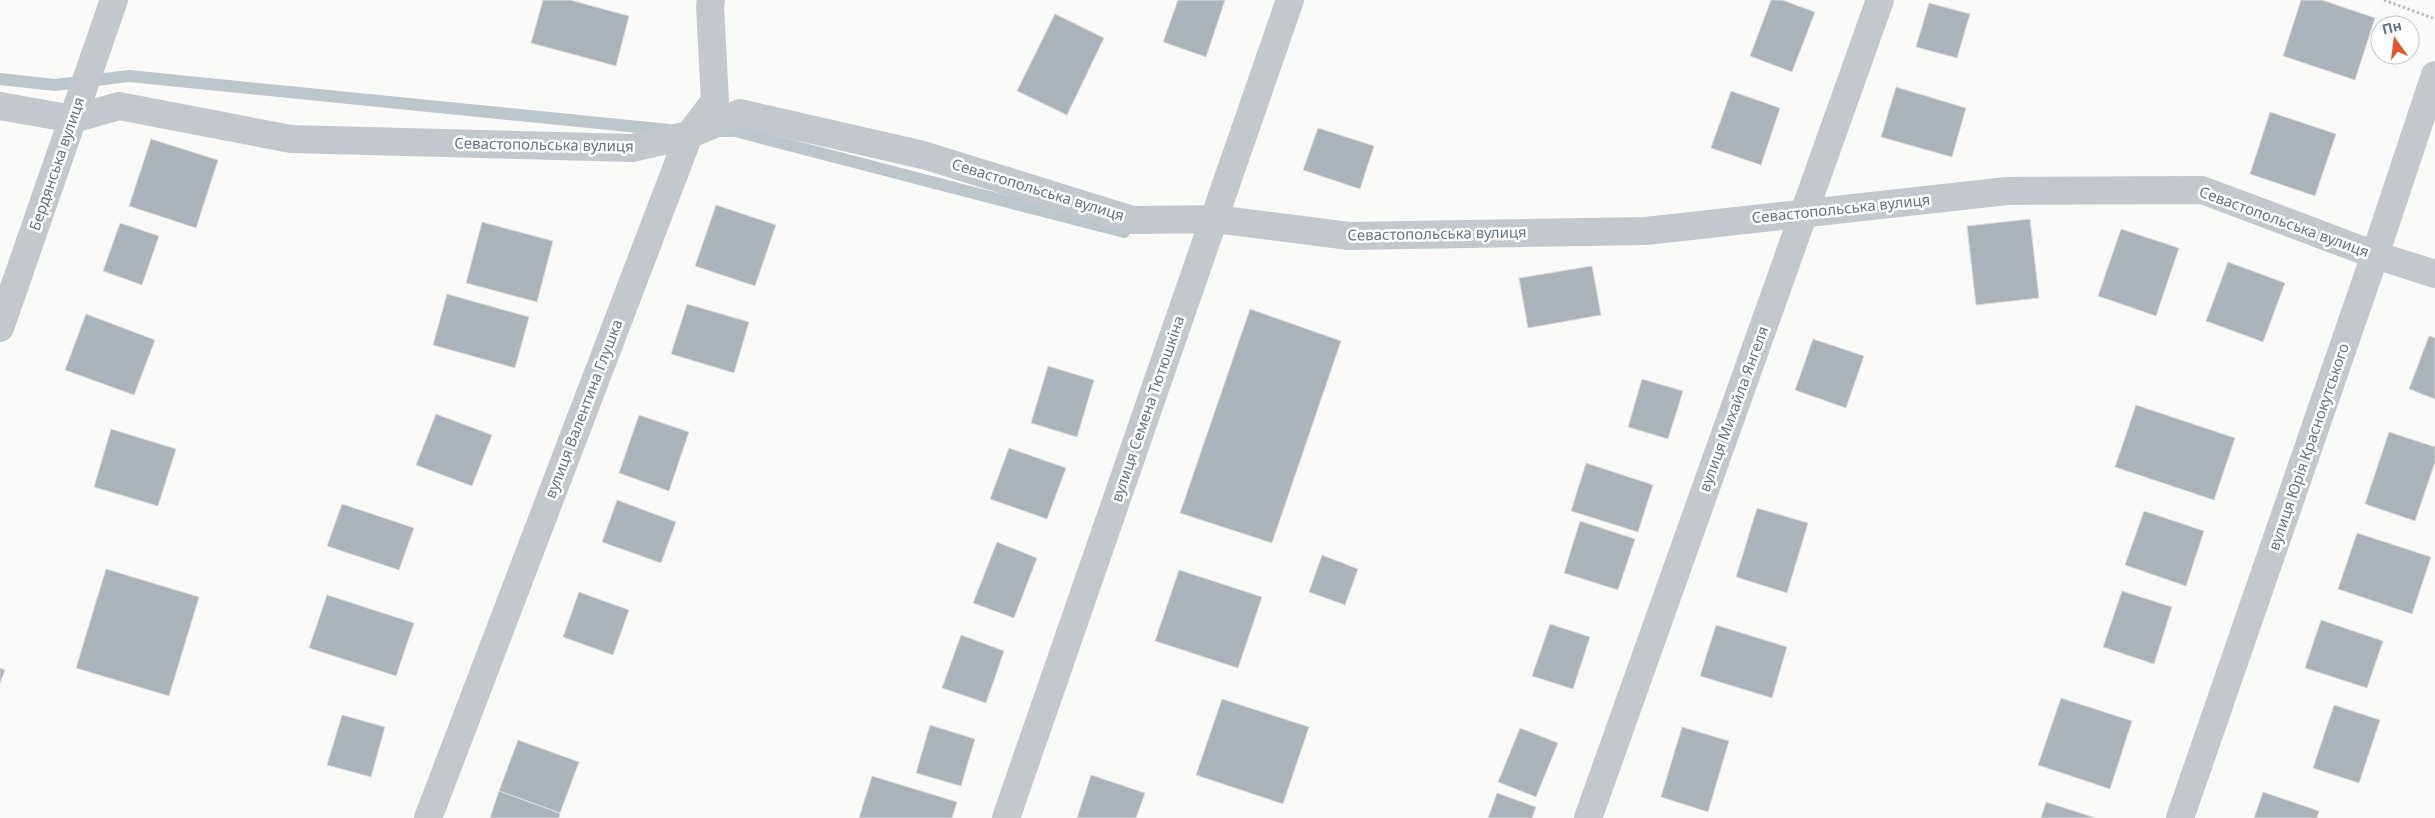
<svg xmlns="http://www.w3.org/2000/svg" width="2435" height="818" font-family="'Noto Sans',sans-serif">
	<rect width="100%" height="100%" fill="#fafaf8"/>
	<g fill="none" stroke-linecap="round" stroke-linejoin="round">
		<!-- stream -->
		<path stroke="#bbc7cb" stroke-width="12" d="M0,79L55,85L129,76L669,130
			M716,131H735L1124,232"/>
	</g>
	<!-- building -->
	<path fill="#aab3b9" stroke="#dcdcda" d="M543,0H570L629,16L616,66L531,43Z
		M1178,0H1225L1206,57L1163,42Z
		M1771,0H1782L1815,12L1792,72L1750,56Z
		M2301,0H2322L2375,18L2355,80L2283,56Z
		M1929,3L1970,14L1957,58L1916,47Z
		M1055,14L1104,38L1067,115L1017,91Z
		M1896,87L1966,108L1952,157L1881,137Z
		M1731,91L1780,108L1761,165L1711,148Z
		M2270,112L2336,134L2315,196L2250,174Z
		M1318,128L1374,146L1360,189L1303,170Z
		M151,139L218,160L196,228L129,206Z
		M716,205L776,225L755,286L695,266Z
		M2030,219L2039,298L1976,305L1967,226Z
		M482,222L553,241L537,302L466,283Z
		M120,223L159,236L142,285L103,271Z
		M2121,229L2179,248L2156,316L2098,296Z
		M2228,262L2285,283L2263,342L2206,321Z
		M1592,266L1601,315L1528,328L1519,278Z
		M447,294L529,317L515,368L433,345Z
		M687,304L749,322L734,373L671,354Z
		M1250,309L1341,341L1272,543L1180,513Z
		M86,314L155,340L134,395L65,370Z
		M2429,336L2435,338V399L2409,389Z
		M1813,339L1864,356L1846,408L1795,390Z
		M1048,366L1094,380L1077,437L1031,423Z
		M1642,379L1683,391L1668,439L1628,427Z
		M2136,405L2235,438L2214,500L2115,467Z
		M436,414L492,435L472,486L416,465Z
		M639,415L689,432L669,491L619,473Z
		M111,429L176,449L158,506L94,487Z
		M2389,432L2435,447V462L2415,521L2365,504Z
		M1009,448L1066,468L1047,519L990,499Z
		M1586,463L1653,485L1638,532L1571,511Z
		M617,500L676,522L661,563L602,542Z
		M342,504L414,528L399,570L327,546Z
		M1757,508L1808,523L1787,593L1736,577Z
		M2144,511L2204,531L2186,586L2125,565Z
		M1580,521L1635,539L1618,590L1564,573Z
		M2357,533L2431,557L2412,614L2338,589Z
		M997,542L1037,558L1014,618L973,603Z
		M1322,555L1358,569L1345,605L1309,592Z
		M106,569L199,597L169,696L76,668Z
		M1179,570L1262,597L1238,668L1155,641Z
		M2122,591L2172,607L2154,664L2103,647Z
		M579,592L629,610L613,655L563,637Z
		M327,595L414,623L396,676L309,648Z
		M2321,620L2383,641L2367,688L2305,668Z
		M1550,624L1590,637L1573,689L1532,676Z
		M1716,625L1787,647L1772,698L1700,676Z
		M961,635L1004,651L986,703L942,688Z
		M0,668L5,670L0,683Z
		M2061,698L2132,721L2110,789L2038,765Z
		M1222,699L1309,727L1283,804L1196,775Z
		M2334,705L2380,720L2359,783L2313,768Z
		M342,715L385,727L371,777L327,765Z
		M930,725L975,739L961,786L916,773Z
		M1682,727L1729,741L1708,812L1661,797Z
		M1520,728L1558,743L1536,797L1498,782Z
		M518,740L579,762L560,813L499,791Z
		M1091,775L1145,793L1136,818H1077Z
		M872,776L957,802L952,818H859Z
		M499,791L560,813L559,818H490Z
		M2263,792L2319,811L2317,818H2254Z
		M1497,793L1536,807L1532,818H1488Z
		M2046,802L2096,818H2041Z"/>
	<g fill="none" stroke-linecap="round" stroke-linejoin="round">
		<!-- path -->
		<path stroke="#bbbfc2" stroke-width="3" stroke-dasharray="2.5 2.5" stroke-linecap="butt" d="M2384,0L2435,19"/>
		<!-- minor -->
		<path stroke="#c3c8cc" stroke-width="28" d="M0,106L73,119L119,106L291,139L632,148L689,135L740,113L923,155L1133,220L1215,219L1349,236L1646,231L2007,191L2202,190L2375,255L2435,274
			M0,328L114,0
			M428,818L689,135L715,101L710,6L711,0
			M1006,818L1290,0
			M1588,818L1880,0
			M2180,818L2375,255L2435,75"/>
	</g>
	<g text-anchor="middle" stroke-width="5" stroke-linejoin="round" paint-order="stroke">
		<!-- street labels -->
		<g font-size="15" fill="#657683" stroke="#fff">
			<text transform="translate(544 145) rotate(1)" y="5">Севастопольська вулиця</text>
			<text transform="translate(57 164) rotate(-71)" y="5">Бердянська вулиця</text>
			<text transform="translate(1038 190) rotate(17)" y="5">Севастопольська вулиця</text>
			<text transform="translate(1841 209) rotate(-6)" y="5">Севастопольська вулиця</text>
			<text transform="translate(2284 222) rotate(20)" y="5">Севастопольська вулиця</text>
			<text transform="translate(1437 234) rotate(-1)" y="5">Севастопольська вулиця</text>
			<text transform="translate(584 409) rotate(-69)" y="5">вулиця Валентина Глушка</text>
			<text transform="translate(1148 409) rotate(-71)" y="5">вулиця Семена Тютюшкіна</text>
			<text transform="translate(1734 409) rotate(-70)" y="5">вулиця Михайла Янгеля</text>
			<text transform="translate(2309 447) rotate(-71)" y="5">вулиця Юрія Краснокутського</text>
		</g>
	</g>
	<!-- north arrow -->
	<g transform="translate(2395 40) rotate(346)"><circle r="24" fill="#ffffff" stroke="#c1c8cd"/>
	<path d="M0-4L9 19L0 12L-9 19Z" fill="#e4572e"/>
	<text y="-8" font-size="14" font-weight="bold" text-anchor="middle" fill="#657683">Пн</text>
	</g>
</svg>
